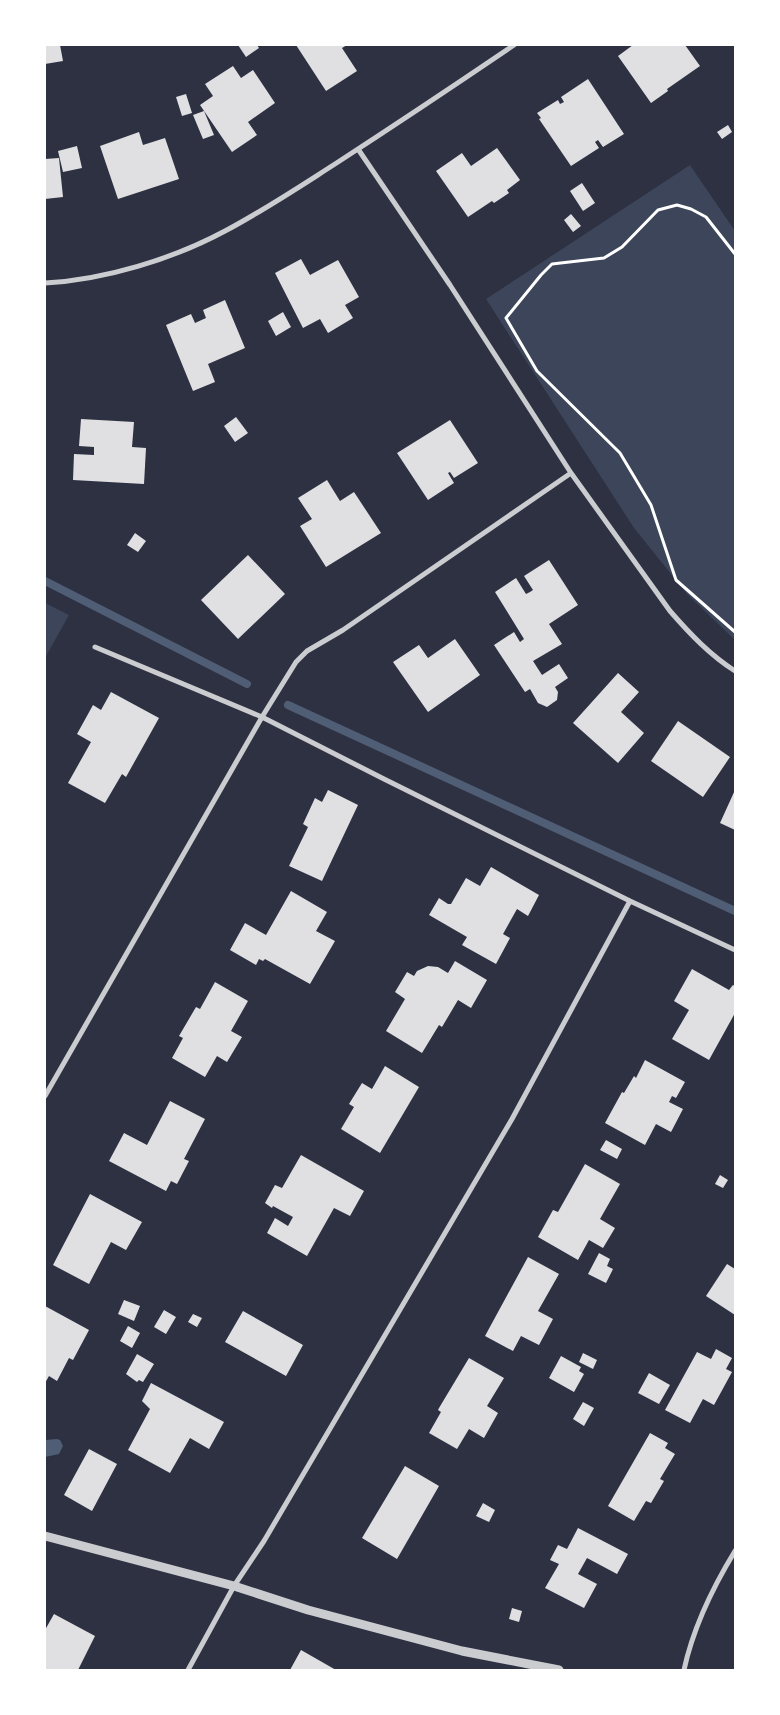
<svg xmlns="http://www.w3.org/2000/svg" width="780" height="1715" font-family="'Noto Sans',sans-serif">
	<rect width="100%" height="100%" fill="#2d3142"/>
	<!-- green -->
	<path fill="#3c4559" d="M690,165L735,231V640L687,594L634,528L486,299Z
		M45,603L69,615L45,658Z"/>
	<!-- water -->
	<path fill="#4f5d75" d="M57,1439L60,1440L63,1446L59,1454L45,1457V1440Z"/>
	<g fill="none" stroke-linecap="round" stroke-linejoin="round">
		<!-- stream -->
		<path stroke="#4f5d75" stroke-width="8" d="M45,581L247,684
			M288,705L735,911"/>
	</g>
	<!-- building -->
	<path fill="#e0e0e3" d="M45,45H60L63,61L45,64Z
		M238,45H257L259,48L246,57Z
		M296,45H347L342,48L357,71L326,91Z
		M633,45H685L700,66L667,89L668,91L651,103L618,56Z
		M233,66L241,78L253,70L275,103L248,122L257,135L232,152L200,105L213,96L205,84Z
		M588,79L624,134L603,147L598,140L595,142L599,148L571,166L539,119L541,118L537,113L558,100L560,104L564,102L561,97Z
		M186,94L192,113L182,116L176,97Z
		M204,111L214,135L203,139L193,115Z
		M728,125L732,132L722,139L717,132Z
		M139,132L143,145L165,138L179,179L118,199L100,146Z
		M77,146L82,168L63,172L58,151Z
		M497,148L520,180L507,190L509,193L494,203L492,201L468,217L436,171L462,153L471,166Z
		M59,158L63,197L45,199V159Z
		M582,183L595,203L583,211L570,191Z
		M571,214L581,226L573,232L564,220Z
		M301,259L310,275L338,260L359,297L345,305L353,318L328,333L320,319L303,328L275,273Z
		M225,300L245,348L208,364L215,382L193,391L166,325L191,314L195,323L206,318L203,310Z
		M283,312L291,327L276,336L268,321Z
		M236,417L248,433L235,442L224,426Z
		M81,419L134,422L132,447L146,448L144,484L73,480L74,454L94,455V447L79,446Z
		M450,420L478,463L454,478L450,472L448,473L454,483L428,500L397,453Z
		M327,480L340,501L354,492L381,533L326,567L300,526L312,519L298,498Z
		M135,533L146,541L138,552L127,545Z
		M248,555L285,594L238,639L201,600Z
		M549,560L578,605L549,624L562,644L533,661L542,675L559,664L568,678L555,687L558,692L557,700L547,707L538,703L530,689L525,692L494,645L514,632L520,642L524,639L495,592L516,578L526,594L530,592L533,590L524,576Z
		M455,639L480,675L428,712L393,662L419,645L428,658Z
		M618,673L639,692L621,712L644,733L618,763L573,723Z
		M111,692L159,718L126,777L122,774L105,803L68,783L91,742L77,734L93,705L101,710Z
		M678,721L730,757L703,797L651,761Z
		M328,790L358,805L322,881L289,866L308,827L303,824L315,798L322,802Z
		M735,790V830L720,823Z
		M491,867L539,895L528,916L517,909L503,934L510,938L496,964L462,945L467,937L429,915L439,898L448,904H451L466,878L480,886Z
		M291,891L327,912L316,931L335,941L310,984L265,959L263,961L259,959L256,965L230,950L245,923L266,935Z
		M455,961L487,980L471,1008L458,1000L442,1027L439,1025L422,1053L386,1031L405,999L395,992L407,972L414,976L417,971L428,966L438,967L448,973Z
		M692,969L729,990L733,985L735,986V1013L709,1060L672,1039L689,1010L674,1001Z
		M215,982L248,1001L231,1031L242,1037L227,1062L217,1056L205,1077L172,1058L183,1038L179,1036L196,1007L200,1009Z
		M645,1060L685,1082L676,1098L672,1096L669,1102L683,1109L671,1132L656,1124L645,1145L605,1123L622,1092L624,1093L634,1076L636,1078Z
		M385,1066L419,1087L380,1153L341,1129L354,1107L349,1104L362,1083L372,1089Z
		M170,1101L205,1119L184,1159L189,1161L177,1184L171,1181L166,1191L109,1161L124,1133L147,1145Z
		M606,1140L622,1149L617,1159L600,1150Z
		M301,1155L364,1191L350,1216L334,1208L307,1256L267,1233L275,1218L288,1226L293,1217L273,1206L272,1208L265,1203L275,1185L282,1188Z
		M585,1164L620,1184L600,1219L615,1228L603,1248L589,1240L578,1260L538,1237L553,1210L558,1212Z
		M720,1175L728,1180L723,1188L715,1184Z
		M90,1194L142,1222L126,1250L111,1242L89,1284L53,1265Z
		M599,1253L610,1259L607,1266L613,1269L606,1283L588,1274Z
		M528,1257L559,1274L538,1311L553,1319L539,1345L521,1336L513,1351L485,1336Z
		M727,1264L735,1269V1315L706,1296Z
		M124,1300L140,1306L134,1321L118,1314Z
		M45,1306L89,1330L73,1360L69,1358L57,1381L49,1376L45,1383Z
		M164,1310L176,1317L166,1334L154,1327Z
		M243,1311L303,1345L286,1376L225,1342Z
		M193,1314L202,1318L197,1327L188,1322Z
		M128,1326L140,1333L132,1348L120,1341Z
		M716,1349L732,1358L726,1369L732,1372L714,1405L703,1399L690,1423L665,1410L697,1352L711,1359Z
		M583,1353L597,1360L593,1369L579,1362Z
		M137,1354L154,1364L143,1382L139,1380L137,1382L126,1374Z
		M561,1356L581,1367L579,1371L584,1374L574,1392L549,1378Z
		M469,1358L504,1378L487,1406L498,1413L484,1438L469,1429L457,1449L429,1433L441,1412L438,1410L439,1408Z
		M649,1373L670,1385L659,1404L638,1393Z
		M151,1383L224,1422L209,1449L190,1438L170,1473L128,1450L150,1409L142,1401Z
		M583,1402L594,1408L584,1426L573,1419Z
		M650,1433L668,1443L665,1448L675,1454L660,1479L664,1481L651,1503L646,1501L634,1521L608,1506Z
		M89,1449L117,1464L92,1511L64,1495Z
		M405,1466L439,1486L397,1559L362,1538Z
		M483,1503L495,1510L489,1522L476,1516Z
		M578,1528L628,1554L617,1574L587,1558L578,1574L597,1584L584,1608L545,1588L559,1564L550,1560L558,1545L567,1549Z
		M512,1608L522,1611L519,1622L509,1619Z
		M54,1614L95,1636L78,1670H45V1630Z
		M301,1650L336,1670H290Z"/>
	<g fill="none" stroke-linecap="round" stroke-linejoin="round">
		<!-- path -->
		<path stroke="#fff" stroke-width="3" d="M735,254L706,217L691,209L677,205L658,210L622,247L604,258L552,264L541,275L506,318L537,371L620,453L651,505L676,580L735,632"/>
		<!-- minor -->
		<path stroke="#caccd0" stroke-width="5" d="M358,149L450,285L571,473L670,611C690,634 710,655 735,671
			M45,283C104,280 173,259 225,231C263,211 299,187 335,164C395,125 455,85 514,45
			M95,647L262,717L384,779L630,901L735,950
			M45,1096L262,717L296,662L307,651L343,630L571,473
			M188,1670L234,1586L264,1541L512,1119L630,901
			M684,1670C693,1628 713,1587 735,1551"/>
		<!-- tertiary -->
		<path stroke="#caccd0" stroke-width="9" d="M45,1536L234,1586L308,1610L462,1651L559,1670"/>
	</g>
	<!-- border -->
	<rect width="780" height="1715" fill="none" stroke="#ffffff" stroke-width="92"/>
</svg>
